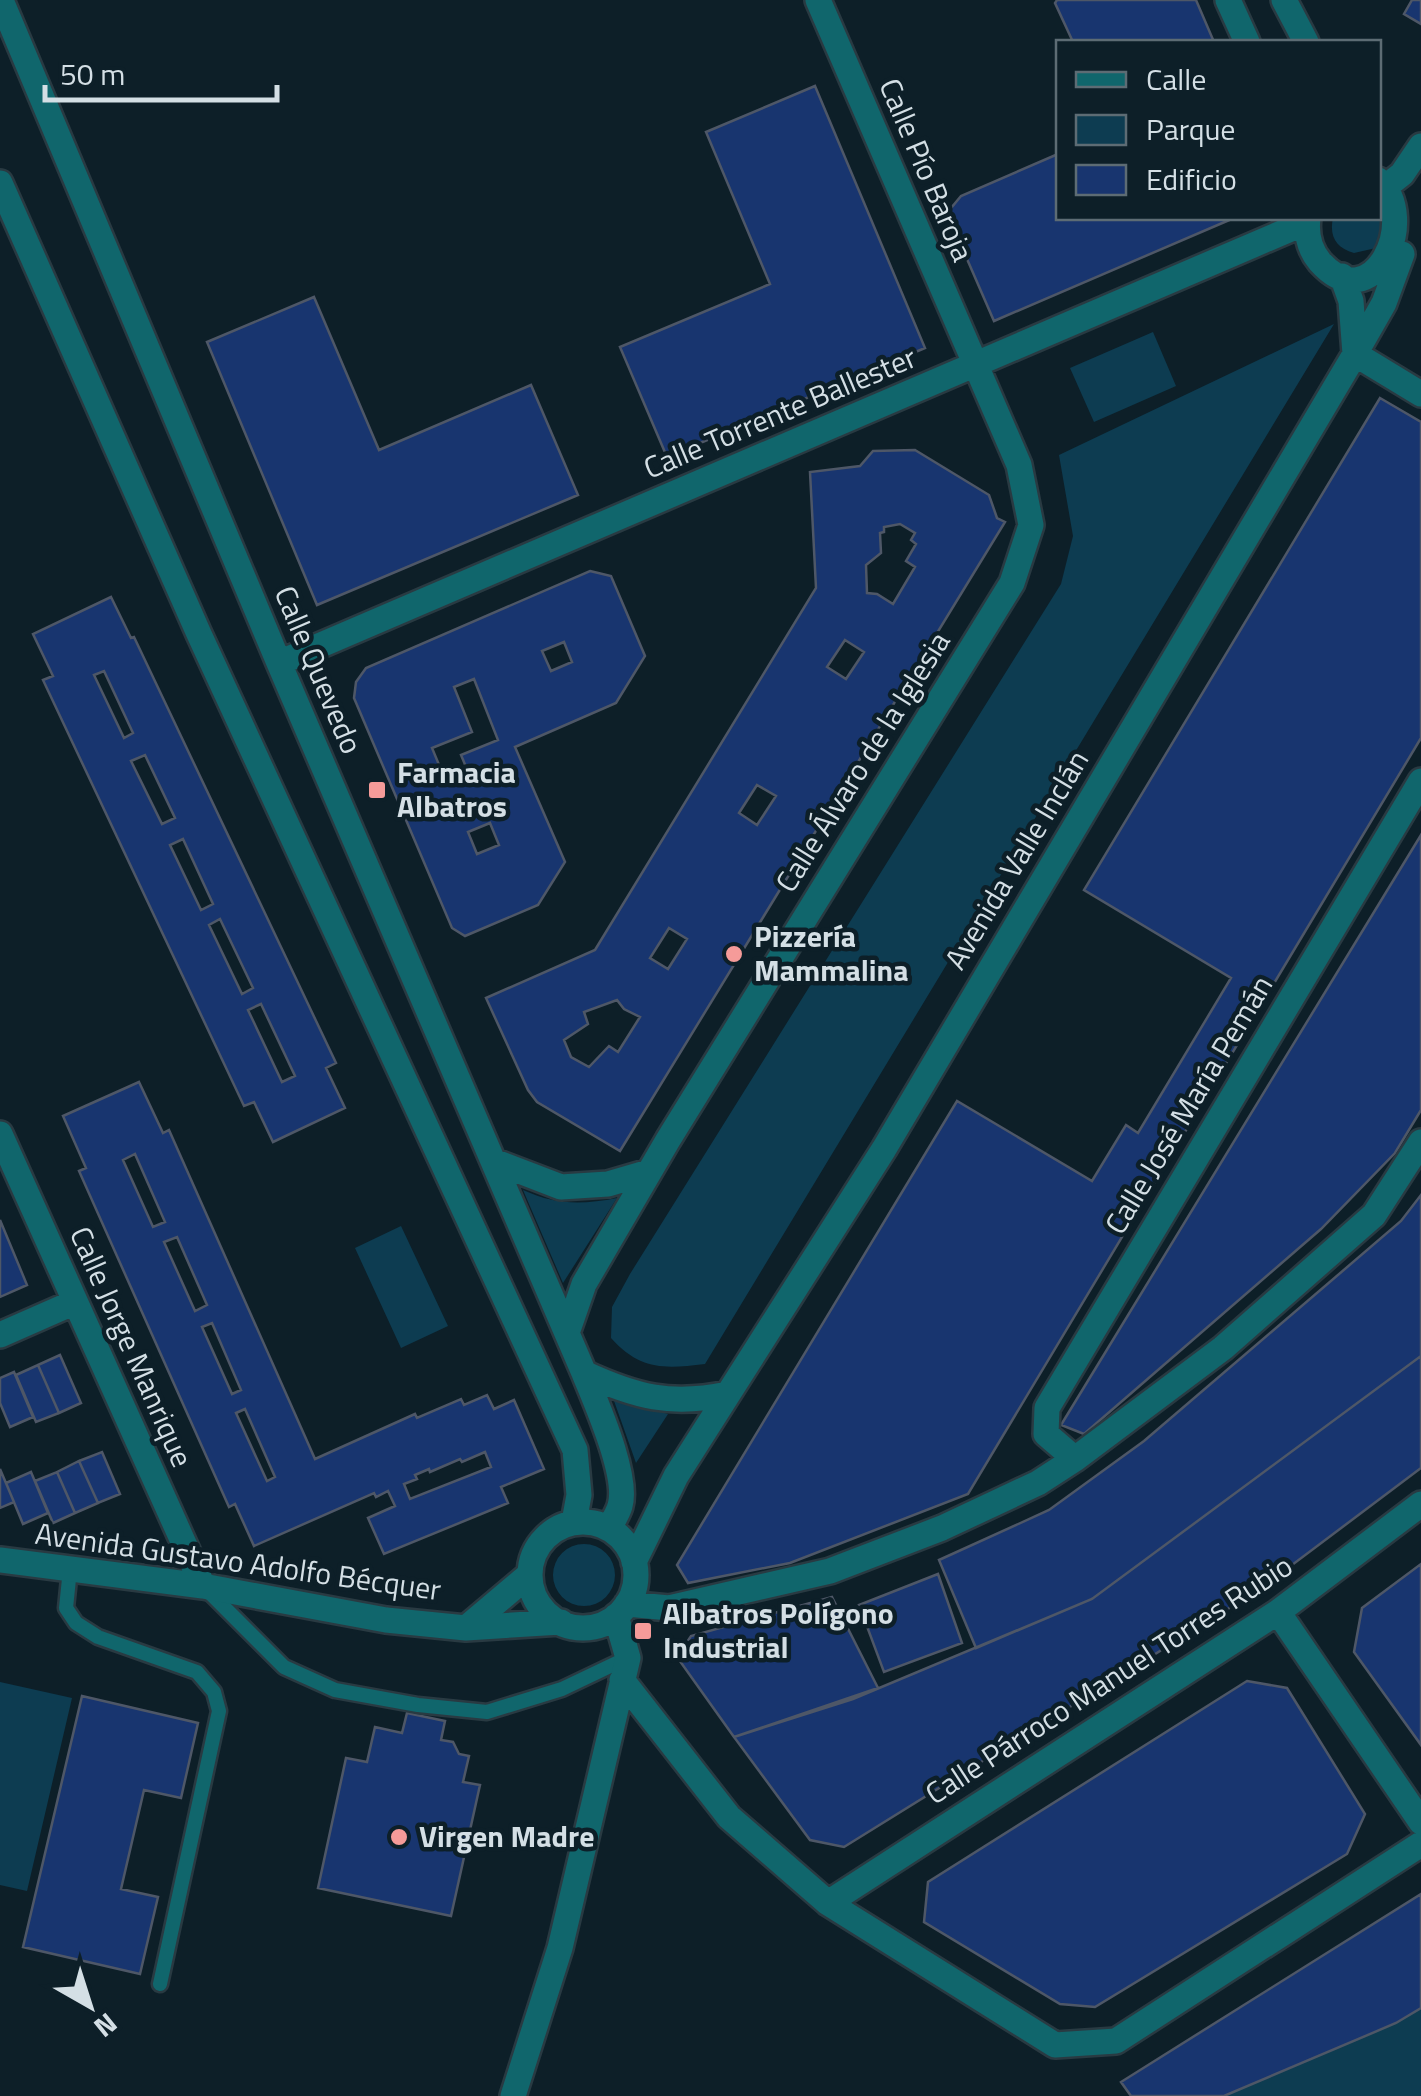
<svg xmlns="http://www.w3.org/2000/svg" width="1421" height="2096" font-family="'Titillium Web',sans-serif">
	<rect width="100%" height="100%" fill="#0d1f28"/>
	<!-- green -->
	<path fill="#0d3c51" d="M1379,207L1386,222L1376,248L1354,253C1336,248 1329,236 1333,218H1378Z
		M1334,324L705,1364C663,1369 640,1370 611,1338L612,1307L630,1274L1061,584L1073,536L1059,455Z
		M1153,332L1176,386L1094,422L1070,368Z
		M523,1190C556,1205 581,1205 617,1198L563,1283Z
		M401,1226L448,1326L401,1348L355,1248Z
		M613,1398L668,1414L636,1463Z
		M553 1575a31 31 0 1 1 62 0a31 31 0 1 1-62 0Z
		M0,1682L72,1698L27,1891L0,1885Z
		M1421,2008V2096H1224L1396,2023Z"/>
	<!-- building -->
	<path fill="#18356f" stroke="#4e5767" stroke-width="2.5" fill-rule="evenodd" d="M1057,0H1196L1214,42H1073L1055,3Z
		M1412,0H1421V24L1404,14Z
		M815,86L925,348L667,457L620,347L770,284L706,132Z
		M1058,154V218H1234L994,321L947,213L961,196Z
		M314,297L379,450L531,385L578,495L317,605L207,342Z
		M1380,398L1421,422V738L968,1494L790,1563L688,1583L677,1565L957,1101L1092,1181L1126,1125L1138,1133L1231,978L1084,890Z
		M915,450L989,495L997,518L1005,522L620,1151L537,1102L528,1090L486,998L595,950L816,588L810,472L860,466L873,451ZM900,524L915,533L911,540L916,544L906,561L915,567L893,604L877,594L867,593L866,565L881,553L880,533L884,532V527ZM845,640L864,652L846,679L827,667ZM757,785L776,796L757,825L739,813ZM669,928L687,939L668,969L650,958ZM617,1000L624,1009L640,1017L618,1052L609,1046L589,1067L571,1057L564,1040L588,1024L584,1012Z
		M590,571L611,576L645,656L616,703L515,747L565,862L538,905L465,936L452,928L354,698L356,682L366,668ZM564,642L572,662L551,671L542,651ZM474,679L498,740L461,755L469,774L447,784L432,748L472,732L454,687ZM490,823L499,845L477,854L468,832Z
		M111,597L131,638L134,637L336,1063L326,1068L345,1108L273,1142L254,1102L244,1106L43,680L53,676L33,634ZM104,671L133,733L124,738L94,675ZM145,755L175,818L162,824L131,761ZM183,839L213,904L201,910L170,845ZM220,919L253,988L242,994L209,925ZM261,1004L295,1076L282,1082L248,1010Z
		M1421,835V1110L1395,1153L1321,1229L1084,1434L1061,1425Z
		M139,1082L163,1133L169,1130L315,1459L415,1414L417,1418L461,1399L464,1405L487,1395L494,1409L514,1400L544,1469L501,1487L508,1503L384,1554L368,1518L395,1506L388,1491L376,1497L374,1493L254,1546L235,1504L229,1507L79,1171L86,1168L63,1116ZM135,1154L165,1222L153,1227L123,1160ZM177,1237L207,1305L195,1311L164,1242ZM212,1323L241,1390L232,1394L202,1327ZM245,1409L275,1477L267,1481L236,1413ZM485,1452L491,1467L410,1499L404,1484L417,1479L415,1475L429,1469L430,1472L460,1459L462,1462Z
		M1421,1195V1356L1092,1599L976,1648L939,1560L1049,1510L1144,1441L1401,1221Z
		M0,1220L27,1285L0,1297Z
		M60,1355L81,1403L59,1413L38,1365Z
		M1421,1356V1468L1260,1589L844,1847L810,1840L734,1737L853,1699L1092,1599Z
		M38,1365L59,1413L36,1422L16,1375Z
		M14,1372L33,1417L10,1427L0,1403V1378Z
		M102,1452L120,1494L98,1503L79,1461Z
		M79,1461L98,1503L75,1513L57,1472Z
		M0,1469L14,1502L0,1508Z
		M31,1472L48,1513L23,1524L6,1483Z
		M57,1472L75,1513L53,1523L35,1481Z
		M1421,1564V1745L1354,1652L1362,1608Z
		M938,1574L962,1643L884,1672L859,1605Z
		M832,1597L878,1688L734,1737L677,1657L691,1636Z
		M1247,1681L1287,1688L1365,1814L1347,1854L1095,2007L1060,2004L924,1922L928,1882Z
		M82,1696L198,1723L181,1798L144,1790L121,1889L158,1897L140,1974L23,1947Z
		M407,1713L445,1721L441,1740L453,1742L459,1754L469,1756L463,1782L480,1785L451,1916L318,1888L346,1758L367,1762L375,1727L402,1733Z
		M1421,1894V2008L1396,2023L1224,2096H1131L1121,2082Z"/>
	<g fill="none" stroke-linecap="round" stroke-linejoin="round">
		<!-- lane casing -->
		<g stroke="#293a42" stroke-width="19">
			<path id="lane" d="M70,1569L66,1608L76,1623L98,1637L197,1672L214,1692L219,1711L160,1984
				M207,1590L284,1667L335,1690L418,1705L487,1712L562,1689L627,1658"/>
		</g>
		<!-- street casing -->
		<g stroke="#293a42" stroke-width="30">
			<path id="street" d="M1228,0L1247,42
				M1284,0L1306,42
				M3,5L279,663L584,1373C596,1403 629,1476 620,1506C618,1513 613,1521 609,1528
				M0,183L199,634L575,1450L579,1495L574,1522
				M1388,185L1402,174L1421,146
				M1308,218C1306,234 1309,249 1320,262C1373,321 1421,219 1378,180
				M1342,276L1351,301L1355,354
				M1355,354L1421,394
				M279,663L1307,222
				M0,1134L203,1586
				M493,1161L561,1187L608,1184L649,1172
				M567,1333L584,1284L668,1140L1012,583L1031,525L1019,465L818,0
				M0,1335L75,1302
				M584,1373C636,1397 671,1406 728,1394
				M1075,1459L1046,1434L1047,1408L1421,781
				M530 1575a53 53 0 1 1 106 0a53 53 0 1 1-106 0Z
				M0,1560L203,1586L386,1620L466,1628L561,1622
				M634,1562L676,1476L884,1149L1355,354L1384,303L1402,254
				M627,1604L669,1608L830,1571L942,1528L1038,1483L1075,1459L1223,1348L1374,1215L1421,1142
				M1278,1612L1421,1822
				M466,1628L530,1574
				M622,1680L729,1817L828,1903L1055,2045L1116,2041L1421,1844
				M828,1903L1278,1612L1421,1504
				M513,2096L560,1948L628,1658L616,1616"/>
		</g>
		<!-- lane -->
		<use href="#lane" stroke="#10666c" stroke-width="14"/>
		<!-- street -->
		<use href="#street" stroke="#10666c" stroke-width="25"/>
	</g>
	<!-- markers -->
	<g fill="#f59b99" stroke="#0d1f28" stroke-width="4">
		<rect x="367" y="780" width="20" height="20" rx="5"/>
		<circle cx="734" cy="954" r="10"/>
		<rect x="633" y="1621" width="20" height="20" rx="5"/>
		<circle cx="399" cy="1837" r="10"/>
	</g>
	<g text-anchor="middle" stroke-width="9" stroke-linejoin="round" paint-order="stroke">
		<!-- street labels -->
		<g font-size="30" fill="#d4dfe5" stroke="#0d1f28">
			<text transform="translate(926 170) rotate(67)" y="10">Calle Pío Baroja</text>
			<text transform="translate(780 413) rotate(-23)" y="10">Calle Torrente Ballester</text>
			<text transform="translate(318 670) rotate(67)" y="10">Calle Quevedo</text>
			<text transform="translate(863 762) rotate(-58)" y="10">Calle Álvaro de la Iglesia</text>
			<text transform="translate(1017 860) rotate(-59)" y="10">Avenida Valle Inclán</text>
			<text transform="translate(1189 1105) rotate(-59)" y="10">Calle José María Pemán</text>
			<text transform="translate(131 1347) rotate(66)" y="10">Calle Jorge Manrique</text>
			<text transform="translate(238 1562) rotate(8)" y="10">Avenida Gustavo Adolfo Bécquer</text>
			<text transform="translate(1109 1680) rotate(-33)" y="10">Calle Párroco Manuel Torres Rubio</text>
		</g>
		<!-- poi labels -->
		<g font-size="30" font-weight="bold" fill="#d4dfe5" stroke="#0d1f28" text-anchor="start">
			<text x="397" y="783">Farmacia<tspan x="397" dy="34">Albatros</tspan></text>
			<text x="754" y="947">Pizzería<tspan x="754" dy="34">Mammalina</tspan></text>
			<text x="663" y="1624">Albatros Polígono<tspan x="663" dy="34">Industrial</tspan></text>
			<text x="419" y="1847">Virgen Madre</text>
		</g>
	</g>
	<!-- legend -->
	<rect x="1056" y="40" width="325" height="180" fill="#0d1f28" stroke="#5d6c74" stroke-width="2.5"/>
	<rect x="1076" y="72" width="50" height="15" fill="#10666c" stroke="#5d6c74" stroke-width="2.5"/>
	<text x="1146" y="90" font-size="30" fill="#d4dfe5">Calle</text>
	<rect x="1076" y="115" width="50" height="30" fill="#0d3c51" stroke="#5d6c74" stroke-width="2.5"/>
	<text x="1146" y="140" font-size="30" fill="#d4dfe5">Parque</text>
	<rect x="1076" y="165" width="50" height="30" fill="#18356f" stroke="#5d6c74" stroke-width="2.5"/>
	<text x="1146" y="190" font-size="30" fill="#d4dfe5">Edificio</text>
	<!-- north arrow -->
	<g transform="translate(90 2006) rotate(141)" stroke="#0d1f28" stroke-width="8" paint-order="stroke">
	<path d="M0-8L18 38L0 25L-18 38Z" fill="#d4dfe5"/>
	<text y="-15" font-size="28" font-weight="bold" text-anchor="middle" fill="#d4dfe5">N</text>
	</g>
	<!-- scale -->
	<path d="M45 85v15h232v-15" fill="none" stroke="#d4dfe5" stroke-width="5"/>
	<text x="60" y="85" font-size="30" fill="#d4dfe5" stroke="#0d1f28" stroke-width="8" paint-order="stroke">50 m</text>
</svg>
